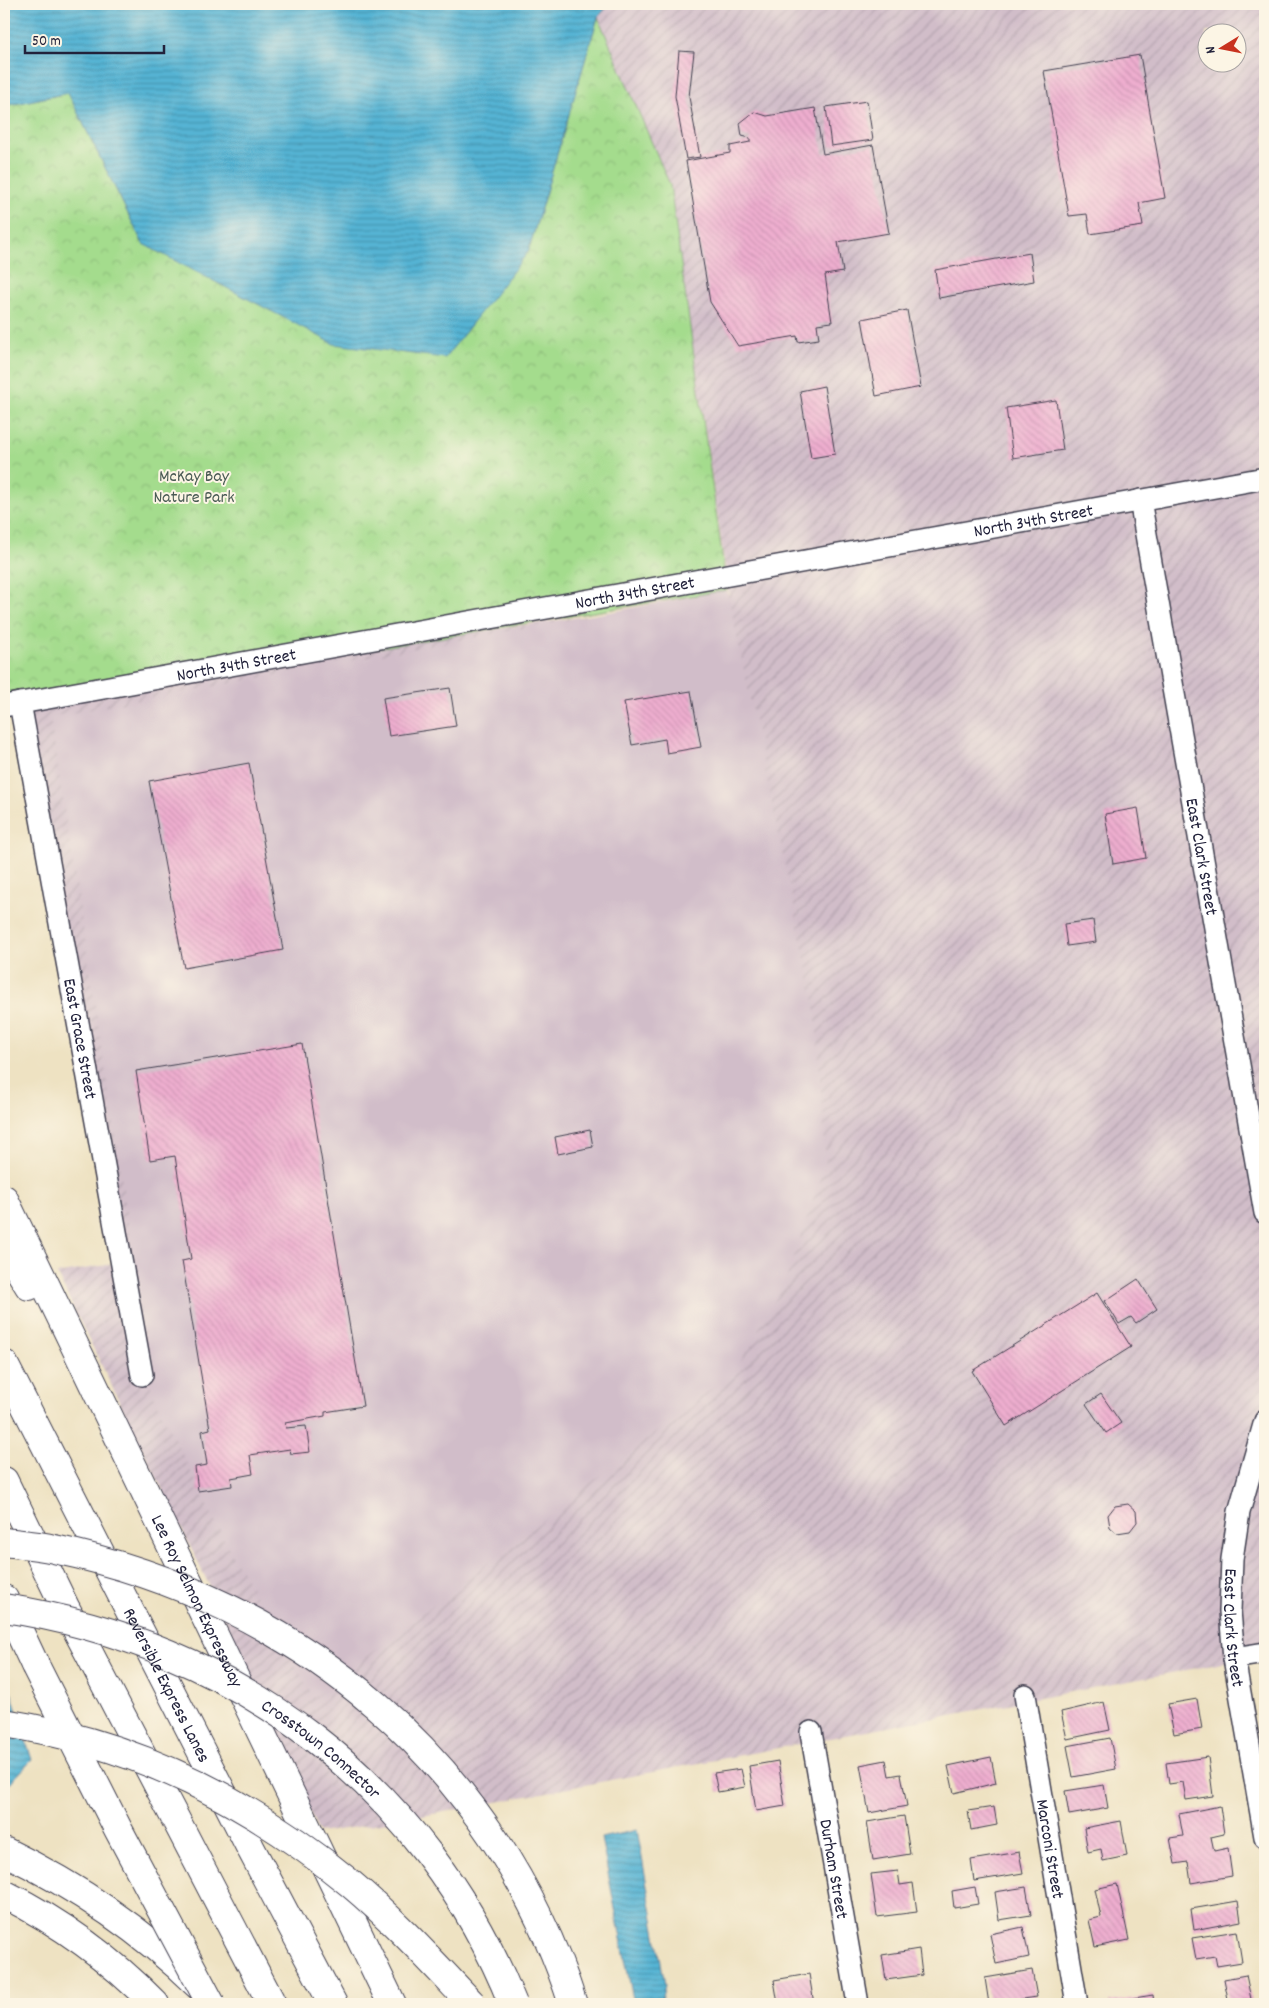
<svg xmlns="http://www.w3.org/2000/svg" width="1269" height="2008" font-family="Dekko,sans-serif">
	<defs>
		<pattern id="industrial-furrows" width="10" height="10" patternUnits="userSpaceOnUse" patternTransform="scale(1.25)"><rect width="10" height="10" fill="#d1bdc9"/><path d="M-1 1l2-2M0 10L10 0M9 11l2-2" fill="none" stroke="#b3a2ae"/></pattern>
		<pattern id="park-crowns" width="20" height="18" patternUnits="userSpaceOnUse" patternTransform="scale(1.25)"><rect width="20" height="18" fill="#a4dc8d"/><path d="M2 6a3 3 0 1 1 6 0M12 15a3 3 0 1 1 6 0" fill="none" stroke="#8dbc7b"/></pattern>
		<pattern id="water-rules" width="6" height="5" patternUnits="userSpaceOnUse" patternTransform="scale(1.25)"><rect width="6" height="5" fill="#55b4d4"/><path d="M0 2.5h6" fill="none" stroke="#4692ad"/></pattern>
		<pattern id="building-back-hatch" width="6" height="6" patternUnits="userSpaceOnUse" patternTransform="scale(1.25)"><rect width="6" height="6" fill="#eeaecf"/><path d="M-1 5l2 2M0 0l6 6M5-1l2 2" fill="none" stroke="#cc95b3"/></pattern>
	</defs>
	<rect width="100%" height="100%" fill="#fcf5e5"/>
	<filter id="ink" filterUnits="userSpaceOnUse"><feTurbulence type="fractalNoise" baseFrequency=".02" numOctaves="2"/><feDisplacementMap in="SourceGraphic" scale="10" xChannelSelector="R" yChannelSelector="G"/><feConvolveMatrix kernelMatrix="1 2 1 2 8 2 1 2 1" color-interpolation-filters="sRGB"/></filter>
	<filter id="wash" filterUnits="userSpaceOnUse"><feTurbulence type="fractalNoise" baseFrequency=".0096" numOctaves="4" result="noise"/><feDisplacementMap in="SourceGraphic" scale="20" xChannelSelector="R" yChannelSelector="G"/><feGaussianBlur stdDeviation="1.12" result="paint"/><feColorMatrix in="noise" values="0 0 0 0 0 0 0 0 0 0 0 0 0 0 0 0 0 1.4 0 .05"/><feComposite in="paint" operator="in"/></filter>
	<g filter="url(#wash)">
		<rect width="100%" height="100%" fill="#eee2c2"/>
		<!-- industrial -->
		<path fill="url(#industrial-furrows)" fill-rule="evenodd" d="M610,4H1265V1655L407,1819L319,1833L210,1587L57,1274L112,1264L23,699L729,595L670,185L598,17ZM1206,32H1236V62H1206Z"/>
		<!-- railway -->
		<path fill="#d1bdc9" d="M727,590L815,1006L826,1161L785,1283L735,1371L314,1698L230,1551L153,1395L112,1112L50,717Z"/>
		<!-- park -->
		<path fill="url(#park-crowns)" stroke="#637f64" d="M598,17L670,185L727,590L4,710V106L68,93L143,244L528,252Z"/>
		<!-- water -->
		<path fill="url(#water-rules)" stroke="#3c6b88" d="M4,4H610L598,17L528,252L445,358L334,344L143,244L68,93L4,106Z
			M4,1669L32,1760L4,1789Z
			M637,1830L665,1985L660,2004H632L633,1999L601,1838Z"/>
		<g id="blocks">
			<!-- building -->
			<path fill="url(#building-back-hatch)" d="M679,51L694,52L689,97L700,157L686,159L675,96Z
				M1140,55L1165,198L1139,203L1143,226L1090,234L1087,214L1069,216L1044,71Z
				M867,101L873,140L831,146L826,107Z
				M815,108L823,154L873,145L889,233L838,242L843,272L825,275L832,322L817,324L819,339L798,342L797,336L738,346L710,302L686,161L730,153V146L750,142V138L742,136L740,123L754,112L767,116Z
				M1030,253L1034,281L939,298L935,270Z
				M907,310L921,387L876,396L862,319Z
				M824,386L835,454L811,458L800,391Z
				M1056,400L1063,450L1013,458L1006,408Z
				M450,688L456,726L389,736L383,698Z
				M691,691L701,747L667,753L665,739L632,745L624,702Z
				M249,763L283,950L184,968L149,781Z
				M1138,808L1146,858L1113,864L1105,814Z
				M1093,920L1096,942L1067,946L1064,924Z
				M302,1044L363,1406L325,1412V1416L285,1423L286,1428L306,1426L310,1452L291,1454L290,1449L250,1455L253,1474L231,1478L232,1486L198,1491L195,1467L207,1465L202,1431L210,1429L182,1261L191,1259L175,1156L150,1160L136,1071Z
				M590,1130L593,1147L558,1154L555,1137Z
				M1138,1279L1157,1309L1136,1323L1131,1317L1119,1324L1105,1301Z
				M1097,1293L1131,1347L1006,1426L972,1371Z
				M1101,1394L1121,1423L1106,1433L1086,1404Z
				M1128,1504L1136,1511L1137,1522L1130,1531L1117,1533L1110,1527L1108,1515L1115,1506Z
				M1197,1699L1202,1729L1174,1734L1168,1704Z
				M1104,1702L1110,1730L1067,1739L1061,1712Z
				M1110,1738L1116,1769L1073,1777L1067,1746Z
				M991,1757L996,1783L954,1793L948,1766Z
				M1208,1757L1213,1796L1186,1800L1183,1782L1169,1784L1166,1763Z
				M886,1760L889,1776L901,1774L907,1806L869,1813L860,1765Z
				M778,1761L785,1806L756,1811L749,1766Z
				M741,1769L745,1787L718,1792L714,1773Z
				M1104,1785L1108,1808L1069,1815L1065,1791Z
				M1220,1806L1224,1834L1211,1837L1214,1851L1228,1848L1232,1876L1191,1883L1188,1862L1175,1864L1170,1838L1183,1836L1179,1814Z
				M994,1807L997,1825L971,1830L968,1811Z
				M904,1816L910,1854L873,1860L867,1822Z
				M1121,1821L1127,1856L1103,1861L1101,1849L1088,1852L1084,1828Z
				M1019,1852L1023,1873L974,1881L971,1860Z
				M898,1871L900,1885L913,1883L917,1912L877,1917L871,1874Z
				M1117,1884L1129,1940L1095,1947L1089,1920L1101,1917L1095,1889Z
				M975,1887L978,1904L954,1908L952,1891Z
				M1026,1887L1031,1915L999,1920L995,1892Z
				M1238,1901L1241,1921L1194,1930L1191,1909Z
				M1023,1927L1029,1957L996,1964L990,1934Z
				M1237,1931L1242,1962L1217,1966L1215,1956L1196,1959L1192,1938Z
				M919,1949L922,1975L886,1980L882,1955Z
				M1032,1970L1037,1997L989,2004L985,1978Z
				M809,1974L814,2004H790V2002L778,2004L774,1980Z
				M1246,1975L1252,2004H1229L1224,1979Z
				M1153,1995L1154,2004H1109V2002Z"/>
		</g>
	</g>
	<g filter="url(#ink)">
		<use href="#blocks" fill-opacity="0" stroke="#413f4f" stroke-width="1"/>
		<g fill="none" stroke-linecap="round" stroke-linejoin="round">
			<!-- minor casing -->
			<g stroke="#413f4f" stroke-width="24">
				<g id="minor">
					<path id="s1" d="M1140,500L1265,1213"/>
					<path id="s2" d="M20,703L142,1375"/>
					<path id="s3" d="M4,706L1265,478"/>
					<path id="s4" d="M1265,1421L1239,1512L1232,1559L1230,1611L1234,1658L1265,1837"/>
					<path d="M1234,1658L1265,1653"/>
					<path id="s5" d="M1025,1695L1077,2004"/>
					<path id="s6" d="M811,1732L858,2004"/>
				</g>
			</g>
			<!-- highway casing -->
			<g stroke="#413f4f" stroke-width="30">
				<g id="highway">
					<path id="s7" d="M4,1199L392,2004"/>
					<path d="M4,1245L29,1286"/>
					<path id="s8" d="M4,1364L250,1847L333,2004"/>
					<path d="M4,1481L66,1609L272,2004"/>
					<path d="M4,1599L35,1665"/>
					<path d="M4,1851C76,1886 141,1929 198,1985"/>
					<path d="M4,1894C60,1922 111,1959 155,2004"/>
				</g>
			</g>
			<!-- minor -->
			<use href="#minor" stroke="#fff" stroke-width="21"/>
			<!-- highway -->
			<use href="#highway" stroke="#fff" stroke-width="28"/>
			<!-- highway-bridge casing -->
			<g stroke="#413f4f" stroke-width="30" stroke-linecap="butt">
				<g id="highway-bridge">
					<path d="M4,1542C20,1544 38,1545 54,1549C299,1600 496,1764 573,2004"/>
					<path id="s9" d="M4,1608C235,1643 426,1785 513,2004"/>
					<path d="M35,1665L118,1829L211,2004"/>
					<path d="M4,1723C135,1743 249,1800 351,1884C394,1920 433,1963 472,2004"/>
				</g>
			</g>
			<!-- highway-bridge -->
			<use href="#highway-bridge" stroke="#fff" stroke-width="28"/>
		</g>
	</g>
	<g text-anchor="middle" stroke-width="4" stroke-linejoin="round" paint-order="stroke">
		<!-- park labels -->
		<g font-size="18" fill="#495a54" stroke="#fcf5e5">
			<text x="194" y="481">McKay Bay<tspan x="194" dy="21">Nature Park</tspan></text>
		</g>
		<!-- street labels -->
		<g font-size="18" fill="#22223b" stroke="#fcf5e5">
			<text dy="6" stroke="none"><textPath href="#s3" startOffset="1046">North 34th Street</textPath></text>
			<text dy="6" stroke="none"><textPath href="#s3" startOffset="641">North 34th Street</textPath></text>
			<text dy="6" stroke="none"><textPath href="#s3" startOffset="236">North 34th Street</textPath></text>
			<text dy="6" stroke="none"><textPath href="#s1" startOffset="362">East Clark Street</textPath></text>
			<text dy="6" stroke="none"><textPath href="#s2" startOffset="341">East Grace Street</textPath></text>
			<text dy="6" stroke="none"><textPath href="#s7" startOffset="446">Lee Roy Selmon Expressway</textPath></text>
			<text dy="6" stroke="none"><textPath href="#s4" startOffset="211">East Clark Street</textPath></text>
			<text dy="6" stroke="none"><textPath href="#s8" startOffset="360">Reversible Express Lanes</textPath></text>
			<text dy="6" stroke="none"><textPath href="#s9" startOffset="352">Crosstown Connector</textPath></text>
			<text dy="6" stroke="none"><textPath href="#s5" startOffset="156">Marconi Street</textPath></text>
			<text dy="6" stroke="none"><textPath href="#s6" startOffset="139">Durham Street</textPath></text>
		</g>
	</g>
	<!-- margin -->
	<rect width="1269" height="2008" fill="none" stroke="#fcf5e5" stroke-width="20"/>
	<!-- north arrow -->
	<g transform="translate(1222 48) rotate(260)"><circle r="24" fill="#fcf5e5" stroke="#a5a1a1"/>
	<path d="M0-4L9 19L0 12L-9 19Z" fill="#c8321e"/>
	<text y="-8" font-size="14" font-weight="bold" text-anchor="middle" fill="#22223b">N</text>
	</g>
	<!-- scale -->
	<path d="M25 45v8h139v-8" fill="none" stroke="#22223b" stroke-width="2.5"/>
	<text x="32" y="45" font-size="15" fill="#22223b" stroke="#fcf5e5" stroke-width="4" paint-order="stroke">50 m</text>
</svg>
